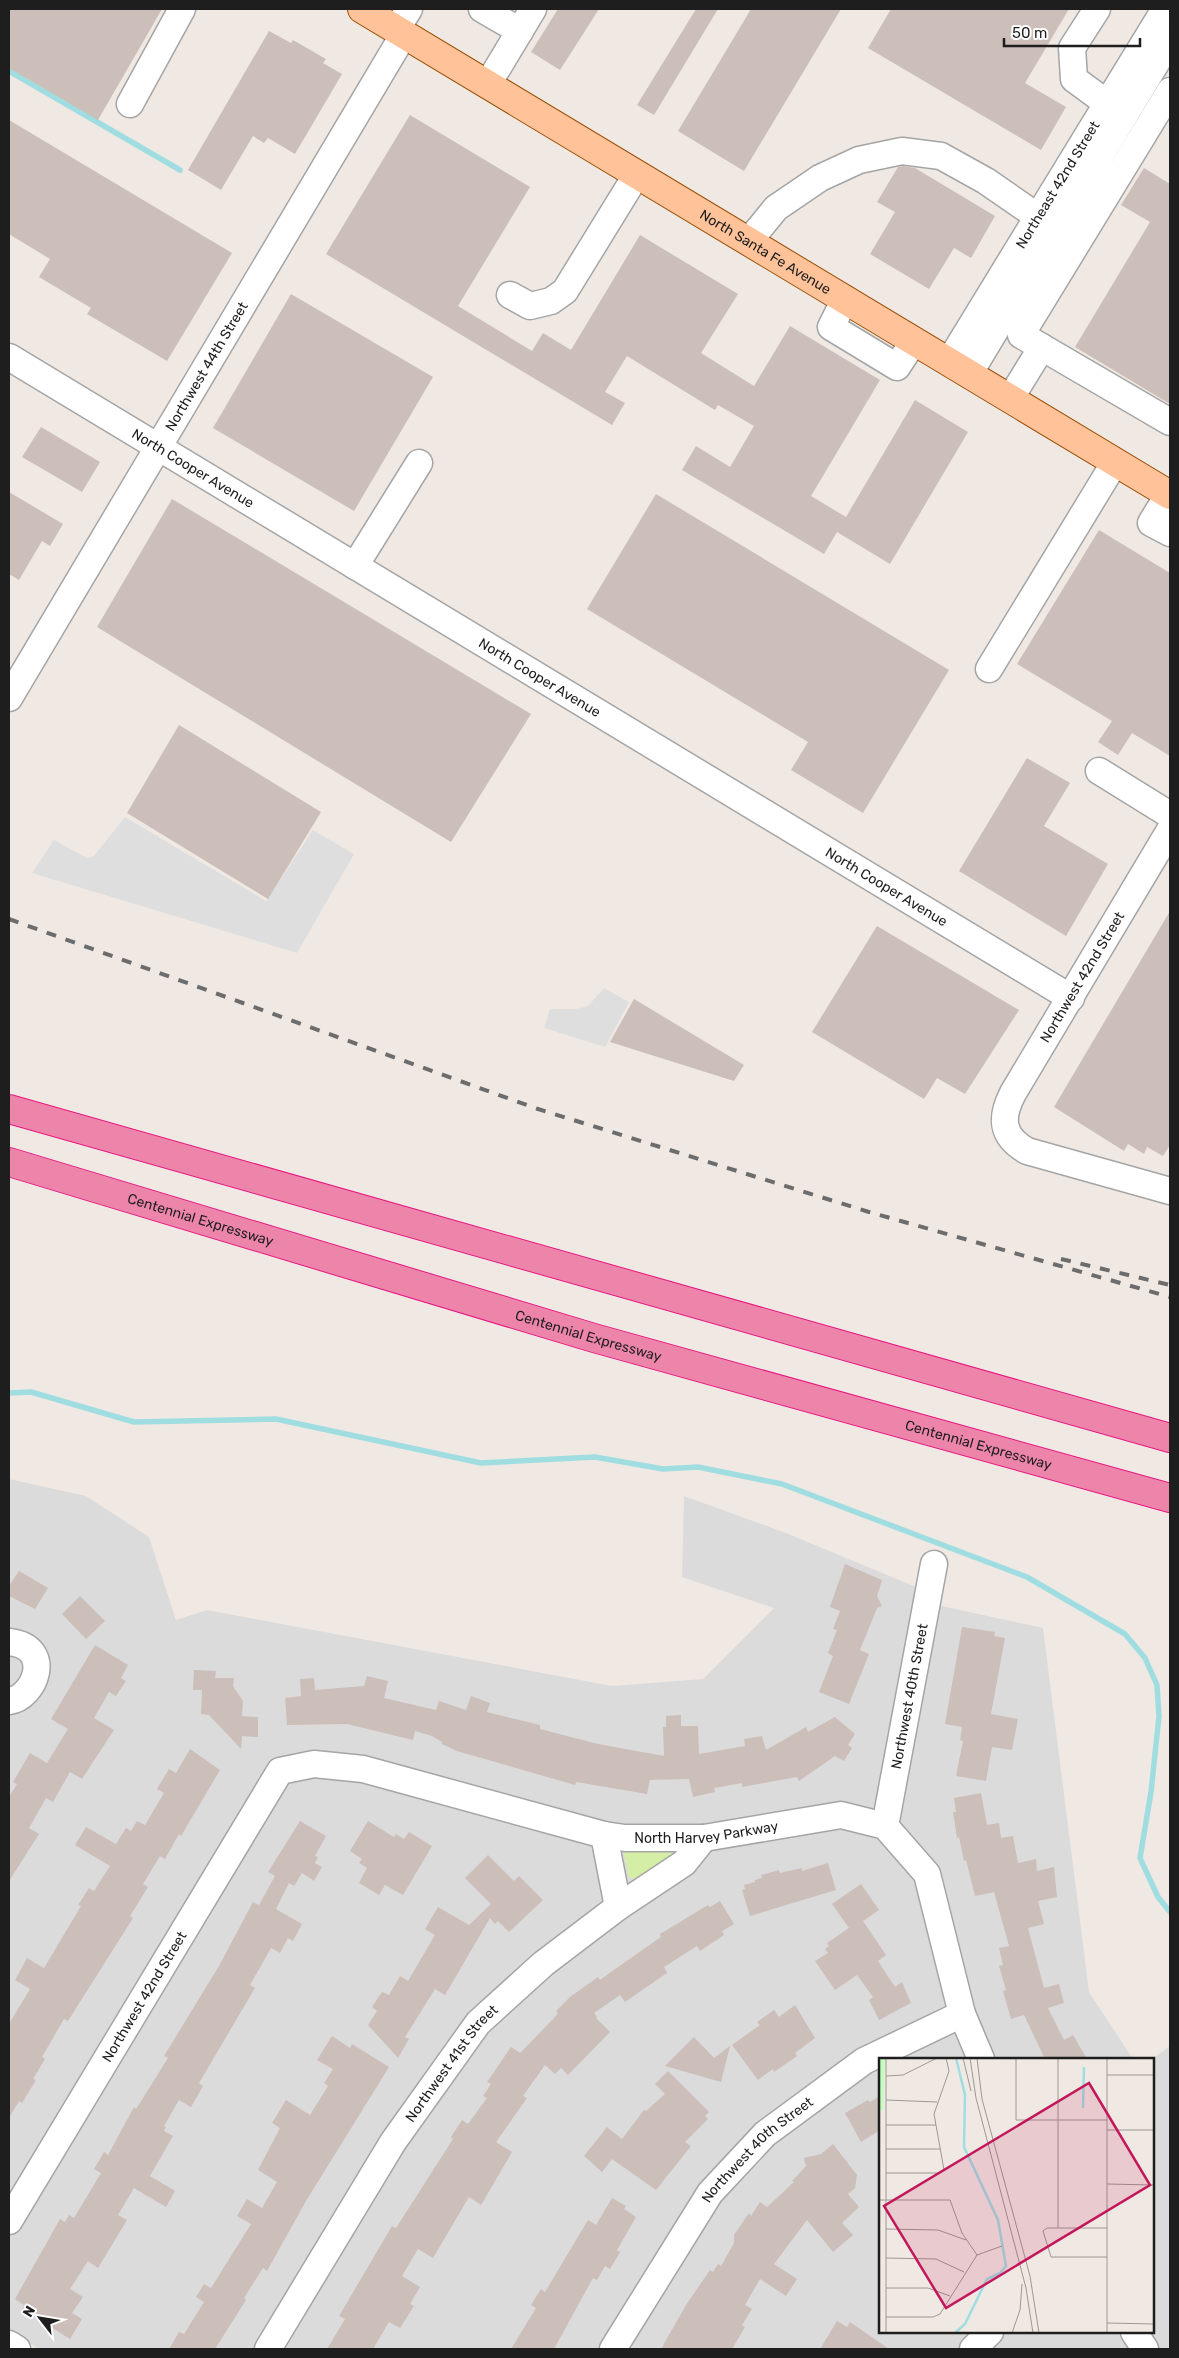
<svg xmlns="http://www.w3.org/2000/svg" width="1179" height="2358" font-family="Rubik,sans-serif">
	<rect width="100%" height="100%" fill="#f0e9e3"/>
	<!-- residential -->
	<path fill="#dcdbdb" d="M9,1479L86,1496L149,1537L176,1620L207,1610L612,1686L703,1679L774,1608L682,1577L684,1496L786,1533L916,1587L914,1600L1043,1628L1089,1992L1133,2059H880V2332H1153L1152,2059L1170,2046V2349H39L9,2331Z"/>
	<!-- grass -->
	<path fill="#d5eea5" d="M628,1850L675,1853V1859L640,1880L629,1877L624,1854Z"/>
	<!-- parking -->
	<path fill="#dedede" d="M125,817L266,901L313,830L354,854L297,953L32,873L54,840L87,858L94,856Z
		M604,988L629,1002L605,1047L544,1028L550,1009H576L588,1006Z"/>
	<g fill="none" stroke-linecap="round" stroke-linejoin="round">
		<!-- stream -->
		<path stroke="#a0dde1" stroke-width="5.5" d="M9,71L180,170
			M9,1393L31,1392L134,1422L276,1419L481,1463L595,1457L663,1469L698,1467L782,1484L1027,1577L1125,1634L1145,1658L1157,1685L1159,1716L1151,1792L1140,1858L1158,1897L1170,1912"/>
	</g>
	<!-- building -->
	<path fill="#ccbeb9" d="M9,9H162L98,120L9,68Z
		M558,9H599L560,70L531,52Z
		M696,9H718L654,115L637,105Z
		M751,9H841L744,171L678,131Z
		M891,9H1069L1025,83L1066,107L1041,150L868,48Z
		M269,31L291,43L293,40L326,59L323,63L342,74L295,154L268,138L264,143L253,136L221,190L188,170Z
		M410,115L530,187L458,306L532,351L543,333L571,350L640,235L738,294L701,353L754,386L790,326L880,380L811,496L846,517L915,400L968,432L890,564L837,532L824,554L682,470L696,446L730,467L754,426L718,405L715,410L627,356L605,392L625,403L612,425L326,254Z
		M9,120L232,253L167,361L87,314L91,308L39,277L50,259L9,234Z
		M903,166L915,168L995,216L971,258L954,248L929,289L870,254L895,212L877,202L898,167Z
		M1144,168L1170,184V404L1075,347L1150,222L1121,205Z
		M291,294L433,377L354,511L213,428Z
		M41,427L100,462L82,492L22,457Z
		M9,492L63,524L50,546L42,541L19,580L9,574Z
		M656,494L949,670L863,813L791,770L808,742L587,609Z
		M172,499L531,714L451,842L97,627Z
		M1099,530L1170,573V756L1132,733L1118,755L1098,742L1112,721L1017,664Z
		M179,725L321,812L268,899L127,813Z
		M1027,758L1070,783L1044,826L1108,864L1066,936L959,871Z
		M1170,911V1145L1163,1156L1147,1147L1144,1154L1128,1144L1124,1151L1054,1107Z
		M877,926L1019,1010L965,1094L937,1078L924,1099L812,1032Z
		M634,999L744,1065L734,1081L610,1042Z
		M845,1564L882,1580L877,1596L882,1606L877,1608L860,1650L869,1654L849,1704L819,1692L833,1656L828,1653L837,1630L833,1629L840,1611L830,1607Z
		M19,1571L48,1588L35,1609L9,1596V1586Z
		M80,1596L105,1621L86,1639L62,1614Z
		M962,1627L995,1632L994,1636L1005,1638L991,1714L1018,1719L1012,1750L992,1747L986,1781L956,1776L963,1741L960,1740L962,1727L945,1724Z
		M95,1645L128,1665L121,1678L126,1681L116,1696L109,1692L94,1718L114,1730L82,1779L70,1772L53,1802L46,1798L29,1828L39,1834L9,1881V1797L17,1784L13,1782L30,1753L47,1763L68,1729L51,1719Z
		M194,1670L216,1671L215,1678H234L233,1686L243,1701L242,1716L258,1717V1737L242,1736L241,1749L209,1715L201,1714L202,1690H193Z
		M367,1676L388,1681L384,1698L436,1710L439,1701L466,1710L471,1696L490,1703L487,1712L540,1725V1729L598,1744L664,1756L663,1727H666V1716L681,1715V1726H698L699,1754L745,1746L744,1739L762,1736L766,1750L806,1727L808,1732L835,1717L855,1734L848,1745L852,1748L844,1761L835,1756L799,1781L797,1777L742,1787V1783L714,1788L715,1792L693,1797L689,1779L650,1780L647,1794L576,1782L575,1785L457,1751L442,1744V1742L432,1736L415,1731L413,1740L347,1724L287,1725L285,1698L301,1696L300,1679L314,1678L315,1690L364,1686Z
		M190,1749L220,1770L181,1836L179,1834L165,1859L160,1856L143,1884L148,1887L130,1916L133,1918L68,2021L64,2019L42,2057L45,2059L33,2079L36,2080L22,2103L19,2101L9,2118V2024L30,1989L15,1980L27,1958L44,1968L81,1906L78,1905L89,1888L94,1891L110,1866L75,1845L86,1827L116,1844L126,1828L131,1831L137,1821L145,1825L164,1793L157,1789L169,1769L176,1773Z
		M981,1793L987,1825L999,1823L1001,1838L1013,1836L1018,1863L1036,1859L1037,1871L1054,1867L1057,1897L1038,1901L1044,1924L1028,1928L1044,1988L1059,1984L1064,2003L1048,2008L1064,2040L1073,2035L1087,2059H1045L1024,2015L1011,2019L1003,1991L1006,1990L999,1966L1003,1965L999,1948L1009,1946L994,1892L975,1896L966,1860L964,1861L959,1837L957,1838L953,1812H956L954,1798Z
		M300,1821L326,1836L315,1856L318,1857L315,1863L322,1867L314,1881L302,1873L294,1886L289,1883L276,1909L302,1924L293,1941L288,1938L280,1953L271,1948L250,1985L255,1988L199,2083L203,2086L191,2107L179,2100L164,2126L166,2127L164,2131L173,2136L150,2176L175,2191L166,2207L134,2188L118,2215L127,2220L98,2268L88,2261L70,2289L83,2297L72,2313L82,2319L70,2339L22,2309L24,2305L15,2299L60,2219L65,2222L69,2215L74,2218L101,2173L94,2169L104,2152L108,2155L134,2107L136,2109L168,2058L164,2056L219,1966L253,1902L259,1905L275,1876L268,1872Z
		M368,1821L394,1837L396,1834L404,1839L409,1832L432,1846L403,1895L385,1885L379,1895L359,1883L367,1868L359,1863L362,1859L350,1851Z
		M488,1855L514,1881L519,1876L543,1900L509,1932L498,1921L495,1924L490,1918L445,1995L435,1989L405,2037L409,2039L398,2058L368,2025L377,2011L372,2007L382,1992L389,1995L400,1976L408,1981L435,1935L425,1929L438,1907L469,1925L491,1904L465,1878Z
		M828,1863L836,1890L750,1916L742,1890L745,1889L744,1885L755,1882V1880L762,1878L761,1875L779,1870L780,1873L802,1868V1871Z
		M861,1884L879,1910L863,1921L886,1955L878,1961L895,1987L902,1982L911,2003L879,2020L869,2000L873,1997L857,1975L835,1990L815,1961L828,1953L825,1949L829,1946L827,1943L849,1928L832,1904Z
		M720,1901L734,1924L722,1931L724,1935L700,1951L697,1946L664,1967L667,1973L625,2002L620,1995L594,2013L597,2017L596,2018L610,2032L568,2075L561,2068L555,2074L545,2065L523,2096L527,2098L496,2142L512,2152L481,2205L469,2197L433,2258L418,2249L402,2276L420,2287L410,2304L414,2306L400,2328L389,2322L373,2349H327L345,2319L339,2316L392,2226L396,2228L453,2139L451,2137L462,2120L468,2124L487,2098L483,2096L491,2084L487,2082L511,2047L520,2053L554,2018L558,2013L556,2011L570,1997L598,1977L600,1980L611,1972L661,1937L660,1934L708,1905L710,1907Z
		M795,2005L815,2038L795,2053L797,2056L774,2072L773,2069L758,2080L732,2045L760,2025L757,2022L774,2010L779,2017Z
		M332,2036L350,2048L352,2044L389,2067L306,2201L267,2271L263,2268L244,2298L246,2300L215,2349H169L179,2332L184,2334L204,2302L196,2297L204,2284L211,2288L251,2224L237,2216L247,2199L262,2208L277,2182L258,2170L280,2128L272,2123L286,2100L310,2115L328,2086L324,2083L333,2069L317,2060Z
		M694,2037L714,2058L730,2046L721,2082L665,2066Z
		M668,2071L709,2112L705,2116L708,2119L685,2142L691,2146L656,2190L612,2159L602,2172L584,2156L607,2127L622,2139L644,2110L646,2111L665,2094L655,2084Z
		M880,2096V2130L861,2142L845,2113L868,2100L870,2102Z
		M833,2144L857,2175L855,2188L848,2194L859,2207L842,2223L853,2235L833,2252L807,2220L774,2264L797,2279L786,2296L760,2279L745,2305L752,2309L742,2325L745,2327L732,2349H661L686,2305L710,2270L713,2272L718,2264L721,2266L734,2243V2235L749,2213L751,2216L760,2202L767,2207L794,2182L792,2181L806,2166L804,2158L821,2154Z
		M612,2198L626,2206L624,2209L636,2217L617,2250L620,2252L610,2269L605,2266L597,2280L593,2278L554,2349H511L536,2308L531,2305L541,2289L545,2292L588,2220L596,2225Z
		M837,2321L847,2327L850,2322L889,2349H820Z"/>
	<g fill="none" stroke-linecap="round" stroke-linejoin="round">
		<!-- minor casing -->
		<g stroke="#a5a5a5" stroke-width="29">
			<g id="minor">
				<path d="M482,9L520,31"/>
				<path d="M1097,9L1072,48L1074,79L1108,104"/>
				<path d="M396,30L409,9"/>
				<path d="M488,84L533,9"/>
				<path d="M1170,91L1021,335L1170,422"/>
				<path d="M130,104L182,9"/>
				<path d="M749,241L776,208L820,178L859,160L902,151L941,156L986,181L1038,217"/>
				<path d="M510,295L530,306L551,301L565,291L637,174"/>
				<path d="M845,299L831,327L897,367L914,341"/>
				<path id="s1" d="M9,357L1071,998"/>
				<path id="s2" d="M949,362L1165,9"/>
				<path d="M969,374L1170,40"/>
				<path d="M1010,399L1042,347"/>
				<path d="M1170,492L1151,523L1170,533"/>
				<path d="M355,566L419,463"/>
				<path d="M989,669L1115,462"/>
				<path id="s3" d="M9,698L404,34"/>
				<path d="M1099,771L1170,815"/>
				<path d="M1170,830L1013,1093C1000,1118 1001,1136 1027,1151L1170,1191"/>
				<path d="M9,1642C55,1647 35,1698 9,1701"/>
				<path id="s4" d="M885,1826L934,1564"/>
				<path d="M604,1835L618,1907"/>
				<path id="s5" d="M9,2221L280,1771L314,1764L363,1769L604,1835L625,1838H704L841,1815L885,1826L927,1874L962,2014L981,2059"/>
				<path d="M1134,2332L1145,2349"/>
				<path d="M9,2344L17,2349"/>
				<path id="s6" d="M268,2349L393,2142L478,2023L543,1964L618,1907L684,1863L704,1838"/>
				<path id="s7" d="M613,2349L710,2193L765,2134L864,2061L962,2014"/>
				<path d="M973,2349L990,2332"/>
			</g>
		</g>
		<!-- major casing -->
		<g stroke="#984c00" stroke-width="30">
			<g id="major">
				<path id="s8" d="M362,9L1170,495"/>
			</g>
		</g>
		<!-- highway casing -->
		<g stroke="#e71782" stroke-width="30">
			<g id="highway">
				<path d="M9,1109L1170,1438"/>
				<path id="s9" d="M9,1162L594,1338L1170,1498"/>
			</g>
		</g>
		<!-- minor -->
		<use href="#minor" stroke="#fff" stroke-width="26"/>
		<!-- major -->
		<use href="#major" stroke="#ffc299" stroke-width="28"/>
		<!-- highway -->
		<use href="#highway" stroke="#ed85aa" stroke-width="28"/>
		<!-- rail -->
		<path stroke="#6c6c6c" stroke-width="4" stroke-dasharray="10 10" stroke-linecap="butt" d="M9,919L538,1109L869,1212L1170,1297
			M1061,1259L1170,1285"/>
	</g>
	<g text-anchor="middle" stroke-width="4" stroke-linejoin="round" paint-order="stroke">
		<!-- street labels -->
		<g font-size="14" fill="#1e1e1e" stroke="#fff">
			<text dy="5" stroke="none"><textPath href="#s2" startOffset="208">Northeast 42nd Street</textPath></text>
			<text dy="5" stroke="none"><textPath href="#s8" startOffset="471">North Santa Fe Avenue</textPath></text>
			<text dy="5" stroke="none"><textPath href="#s3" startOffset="386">Northwest 44th Street</textPath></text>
			<text dy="5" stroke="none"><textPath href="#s1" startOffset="215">North Cooper Avenue</textPath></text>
			<text dy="5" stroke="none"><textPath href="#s1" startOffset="620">North Cooper Avenue</textPath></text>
			<text dy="5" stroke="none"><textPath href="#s1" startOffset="1025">North Cooper Avenue</textPath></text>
			<text transform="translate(1082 977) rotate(-59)" y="5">Northwest 42nd Street</text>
			<text dy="5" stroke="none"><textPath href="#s9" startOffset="200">Centennial Expressway</textPath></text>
			<text dy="5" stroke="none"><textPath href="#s9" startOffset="605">Centennial Expressway</textPath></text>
			<text dy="5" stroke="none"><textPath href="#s9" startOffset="1010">Centennial Expressway</textPath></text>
			<text dy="5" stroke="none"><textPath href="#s4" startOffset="132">Northwest 40th Street</textPath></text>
			<text dy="5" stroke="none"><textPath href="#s5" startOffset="962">North Harvey Parkway</textPath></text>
			<text dy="5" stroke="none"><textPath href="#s5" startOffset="262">Northwest 42nd Street</textPath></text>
			<text dy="5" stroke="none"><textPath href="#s6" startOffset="340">Northwest 41st Street</textPath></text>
			<text dy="5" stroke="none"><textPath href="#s7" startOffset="248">Northwest 40th Street</textPath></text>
		</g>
	</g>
	<!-- overview -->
	<g transform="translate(879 2058)">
		<rect width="275" height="275" fill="#f0e9e3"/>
		<path d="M0,0H6L4,52L0,53Z" fill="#c2fdbd"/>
		<path fill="none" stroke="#a0dde1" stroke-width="2.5" d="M204,50L205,9M76,275L86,266L108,221L121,215L127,208L119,162L85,89L86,37L77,0"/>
		<path fill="none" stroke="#9c9894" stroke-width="1" d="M84,0L92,33M91,0L97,40L147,230L154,275M98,0L103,41L151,218L160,275M137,0V62H228M228,17H275M7,18L24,17L58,0M7,42L58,44M7,67H57M228,72H275M7,91H62M7,115H60L65,112L55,56L70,13L67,0M228,126L275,127M0,142H71L83,175L98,197L61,256L54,259H7M179,170V0M228,170H168L164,173L172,199H228M7,171L59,172L87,182M98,197L123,188M7,200L57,201L85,214M7,230H49L71,238M228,265L275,266M7,275V0M133,275L141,252L143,226M228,275V0"/>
		<path fill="#c2185b" fill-opacity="0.15" stroke="#c2185b" stroke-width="2.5" d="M210,25L271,127L67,250L5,148Z"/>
		<rect width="275" height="275" fill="none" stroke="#1e1e1e" stroke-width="2.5"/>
	</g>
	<!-- border -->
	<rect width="1179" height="2358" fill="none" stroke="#1e1e1e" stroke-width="20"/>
	<!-- north arrow -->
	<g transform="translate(40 2318) rotate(301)" stroke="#ffffff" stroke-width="4" paint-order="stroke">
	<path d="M0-4L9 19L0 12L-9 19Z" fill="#1e1e1e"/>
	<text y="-8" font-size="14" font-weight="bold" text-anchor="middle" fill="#1e1e1e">N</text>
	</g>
	<!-- scale -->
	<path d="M1004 38v8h136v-8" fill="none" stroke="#1e1e1e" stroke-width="2.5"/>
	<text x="1012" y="38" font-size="15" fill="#1e1e1e" stroke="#ffffff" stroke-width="4" paint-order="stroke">50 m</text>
</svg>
